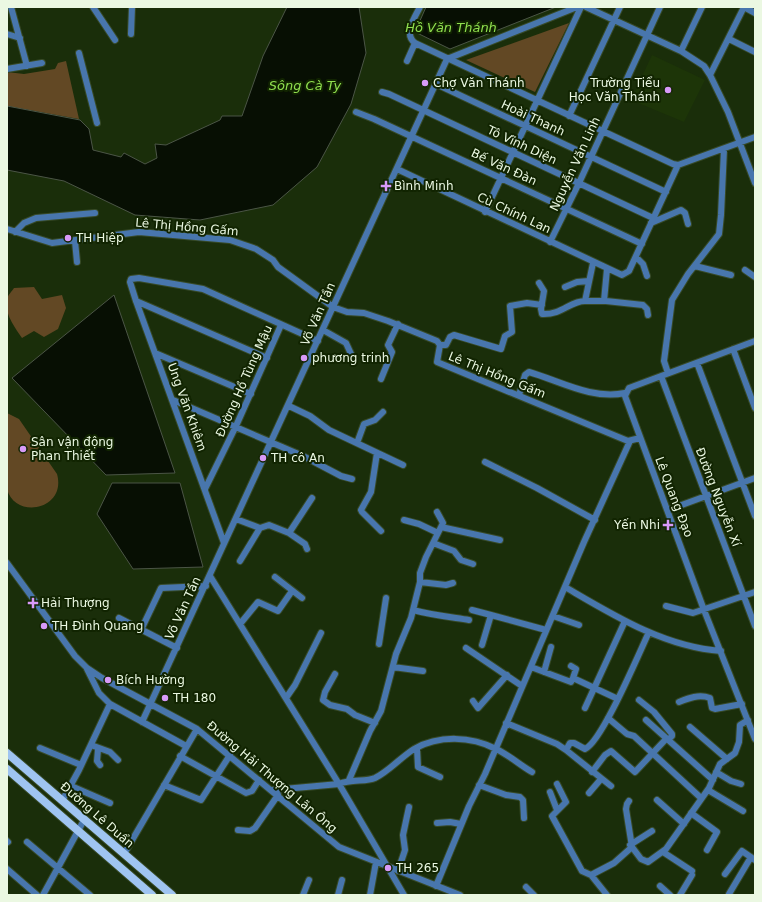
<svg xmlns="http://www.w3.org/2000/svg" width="762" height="902" font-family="'DejaVu Sans',sans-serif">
	<rect width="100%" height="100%" fill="#1a2e0a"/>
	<!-- built -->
	<path fill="#1d3508" d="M652,55L705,80L684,122L631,100Z"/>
	<!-- green -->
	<path fill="#624824" d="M569,23L535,92L466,60Z
		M66,61L79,119L7,106V72L24,74L55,69L58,63Z
		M34,287L42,299L62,295L66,308L58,329L44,337L34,331L22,338C15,328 3,311 7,299C8,295 12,291 14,288Z
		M7,413L19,419L57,474C67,510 15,520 7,489C5,483 7,474 7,468C7,449 7,431 7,413Z"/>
	<!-- water -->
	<path fill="#070f03" stroke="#4b5546" d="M287,7H359L366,53L351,104L317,167L273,205L200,220L135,215L64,181L7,170V106L80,120L89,129L93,150L121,157L124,153L145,164L157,158L155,144L166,145L220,120L222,116H242L263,56Z
		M426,7H556L450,49L415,32Z
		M114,295L175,473L106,475L12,378Z
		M112,483H180L203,567L133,569L97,514Z"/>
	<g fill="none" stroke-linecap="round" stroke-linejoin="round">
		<!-- minor casing -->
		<g stroke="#374a28" stroke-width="8">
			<path id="minor" d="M11,7L27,66
				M93,7L115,40
				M420,7C415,17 403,34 415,43L673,164L678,165
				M586,7L681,51L704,66L710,75L728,112L755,183
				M744,7L755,13
				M7,34L20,38
				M131,34L132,7
				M729,39L755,52
				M681,51L702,7
				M79,53L97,123
				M407,61L415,43
				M7,69L42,63
				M710,75L744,7
				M436,84L666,192
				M382,92L389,94L653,218
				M356,112L374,119L642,244
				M569,116L620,7
				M397,169L622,275L629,271L678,165L755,137
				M485,212L581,7
				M651,223L681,210L685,213L688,224
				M7,229L52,243L139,232L230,240L256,249L273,260L278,267L333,307L347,312L364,313L388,321L437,341L440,345L437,362L628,441L640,438
				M15,232L24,223L36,218L95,213
				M75,241L77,262
				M550,242L579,183L660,7
				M636,257L643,264L647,276
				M593,263L585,301H606L643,305L647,309L648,315
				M695,266L731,275
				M745,270L755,277
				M539,283L544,291L541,309L542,314C562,315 570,301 585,301
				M565,287L577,282L589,281
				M136,301L267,358
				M604,301L607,269
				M323,330L346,343L352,356
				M755,341L629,388L625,396L704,610L755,739
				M440,345H446L450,337L454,335L501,349L505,336L512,332L510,306L527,303L542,305
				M733,349L755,408
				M155,353L251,394
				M697,363L755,516
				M668,373L664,361L672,300L688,274L719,234L721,215L724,149
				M661,376L755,626
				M381,379L392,352L388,345L398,324
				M519,395L525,375L529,372C560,381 592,400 625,393
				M173,400L303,456L341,476L352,479
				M289,406L310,416L329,430L403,465
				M357,443L364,424L375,420L383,412
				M377,453L371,492L361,510L362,512L381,531
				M485,462L537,488L595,520
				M205,489L236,426L281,325
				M668,510L755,478
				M236,519L260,528L269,525L289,533L312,498
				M404,520L419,524L438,533
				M441,527L500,540
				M289,533L305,544L307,549
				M224,543L136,301L130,282L131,279L139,278L203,289L318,341
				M433,543L454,551L461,560L473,564
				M240,561L260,528
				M7,563L75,656L87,668L102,678L197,729L339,847L460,895
				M210,576L339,784L404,895
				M275,577L302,598
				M420,582L446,585L453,583
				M565,587C613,615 664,647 721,651
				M666,606L693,613L755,592
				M413,610C432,615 450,617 469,620
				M472,610L491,615
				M553,616L579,625
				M119,618L177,648
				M240,624L258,602L278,611L292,591
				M141,630L161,588L206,586
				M379,644L386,598
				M482,645L491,615L546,630
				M466,648L522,686
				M571,666L576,669L573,678
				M393,667L423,671
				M531,667L571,682L573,678L618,699
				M87,669L99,693L110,704L186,746
				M544,672L551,647
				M335,674L325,692L323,700L330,705L347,709L355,715L375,723
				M286,698L295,685L321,633
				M639,700L654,712L672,734V736L668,740
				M473,701L478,708L507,675
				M679,702C689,698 699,694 710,698L712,708L715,709L742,704
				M585,708L625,621
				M608,718L627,734L634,736L701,798
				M646,720L713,780
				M142,722L447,59L577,7
				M506,723L557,744L566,750
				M690,727L727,759
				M91,745L110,752L118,760
				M40,748L81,765
				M417,748L418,767L440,777
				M98,749L97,761L100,765
				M180,756L246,793L252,791L259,780
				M592,772L605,755L611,751L635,772L666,739
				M716,772L731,781L741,784
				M349,780L370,731L381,711L396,654L411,618L420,582V573L426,557L443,523L437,512
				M557,784L566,802L552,816L582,871L591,875L607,895
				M164,785L201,800L230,755
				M479,785L506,795L520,797L523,800L524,818
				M71,786L110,803
				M611,786L566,750L570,743H574L585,749C602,742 639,653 649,632
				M273,790L339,784C351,779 366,782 375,778C389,771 400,758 414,749C439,735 471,736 496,749C509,755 520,765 532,772
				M708,790L743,811
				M550,792L557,810
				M589,793L601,779
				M657,800L684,824
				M62,801L79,770L110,704
				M629,801L627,804L626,809L632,847
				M691,813L717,832L707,850
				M437,823L450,822L461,824
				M238,830L250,831L255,828L278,795
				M7,841L8,842
				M27,842L90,895
				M630,845L652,831
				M663,852L692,871
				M124,854L197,729
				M7,869L37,895
				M398,871L405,850L403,835L409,807
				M725,874L742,851L755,860
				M591,875L614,863L632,847L641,859L648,862L666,849L709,788L720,764L735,753L739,742L740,725L748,720
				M436,886L469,806L485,774L584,542L630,441
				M660,886L670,895
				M526,887L534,895
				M729,894L751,857
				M43,895L84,820
				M303,895L309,880
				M338,895L342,880
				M370,895L376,862
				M680,895L692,875"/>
		</g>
		<!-- major casing -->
		<g stroke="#374a28" stroke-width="10">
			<path id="major" d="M7,753L172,895
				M7,769L152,895"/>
		</g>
		<!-- minor -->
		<use href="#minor" stroke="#4876ad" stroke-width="6"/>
		<!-- major -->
		<use href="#major" stroke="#9fc4f1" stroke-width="8"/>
	</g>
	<!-- markers -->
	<g fill="#d89af8" stroke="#112401" stroke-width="1.5">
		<circle cx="425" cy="83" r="4"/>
		<circle cx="668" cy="90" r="4"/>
		<path d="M384 180h4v4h4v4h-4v4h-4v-4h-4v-4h4z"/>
		<circle cx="68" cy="238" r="4"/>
		<circle cx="304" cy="358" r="4"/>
		<circle cx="23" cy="449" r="4"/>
		<circle cx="263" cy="458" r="4"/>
		<path d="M666 519h4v4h4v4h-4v4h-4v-4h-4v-4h4z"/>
		<path d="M31 597h4v4h4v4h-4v4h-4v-4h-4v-4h4z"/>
		<circle cx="44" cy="626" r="4"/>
		<circle cx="108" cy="680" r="4"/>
		<circle cx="165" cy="698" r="4"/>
		<circle cx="388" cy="868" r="4"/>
	</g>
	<g text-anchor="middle" stroke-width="4" stroke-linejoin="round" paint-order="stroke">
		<!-- poi labels -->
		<g font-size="12" fill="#ebf8e2" stroke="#112401" text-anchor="start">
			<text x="433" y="87">Chợ Văn Thánh</text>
			<text x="660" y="87" text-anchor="end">Trường Tiểu<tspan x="660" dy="14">Học Văn Thánh</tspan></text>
			<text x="394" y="190">Bình Minh</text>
			<text x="76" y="242">TH Hiệp</text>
			<text x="312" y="362">phương trinh</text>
			<text x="31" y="446">Sân vận động<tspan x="31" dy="14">Phan Thiết</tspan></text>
			<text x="271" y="462">TH cô An</text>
			<text x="660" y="529" text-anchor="end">Yến Nhi</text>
			<text x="41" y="607">Hải Thượng</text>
			<text x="52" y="630">TH Đình Quang</text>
			<text x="116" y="684">Bích Hường</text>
			<text x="173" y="702">TH 180</text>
			<text x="396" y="872">TH 265</text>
		</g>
		<!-- street labels -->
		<g font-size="12" fill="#ebf8e2" stroke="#112401">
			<text transform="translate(533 118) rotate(25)" y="4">Hoài Thanh</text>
			<text transform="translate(522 145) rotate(25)" y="4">Tô Vĩnh Diện</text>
			<text transform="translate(575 164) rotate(-65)" y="4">Nguyễn Văn Linh</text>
			<text transform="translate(504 167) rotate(25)" y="4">Bế Văn Đàn</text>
			<text transform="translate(514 213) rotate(25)" y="4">Cù Chính Lan</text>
			<text transform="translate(187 227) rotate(5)" y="4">Lê Thị Hồng Gấm</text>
			<text transform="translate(318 314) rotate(-66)" y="4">Võ Văn Tần</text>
			<text transform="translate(497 375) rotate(22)" y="4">Lê Thị Hồng Gấm</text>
			<text transform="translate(244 381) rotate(-66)" y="4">Đường Hồ Tùng Mậu</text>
			<text transform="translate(187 407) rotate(70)" y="4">Ung Văn Khiêm</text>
			<text transform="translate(674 497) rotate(69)" y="4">Lê Quang Đạo</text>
			<text transform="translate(718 497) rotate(69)" y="4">Đường Nguyễn Xí</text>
			<text transform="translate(183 608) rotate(-65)" y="4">Võ Văn Tần</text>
			<text transform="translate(272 777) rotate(40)" y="4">Đường Hải Thượng Lãn Ông</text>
			<text transform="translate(97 815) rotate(41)" y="4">Đường Lê Duẩn</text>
		</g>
		<!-- water labels -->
		<g font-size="13" font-style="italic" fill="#90df4f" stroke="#112401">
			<text x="451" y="32">Hồ Văn Thánh</text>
			<text x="305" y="90">Sông Cà Ty</text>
		</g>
	</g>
	<!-- border -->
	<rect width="762" height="902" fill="none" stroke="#ebf8e2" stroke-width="16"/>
</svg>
